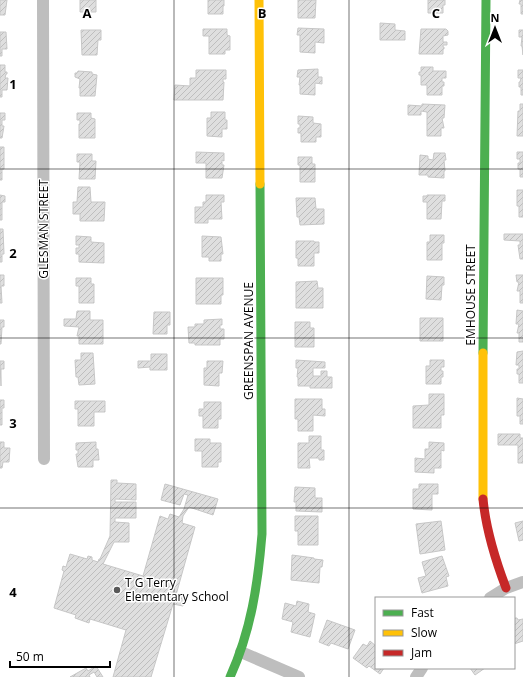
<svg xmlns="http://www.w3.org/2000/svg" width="523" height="677" font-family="'Open Sans',sans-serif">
	<defs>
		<pattern id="building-hatch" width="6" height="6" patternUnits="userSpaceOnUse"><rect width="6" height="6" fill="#dfdfdf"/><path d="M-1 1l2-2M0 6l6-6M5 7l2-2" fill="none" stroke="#bebebe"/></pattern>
	</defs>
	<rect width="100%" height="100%" fill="#fff"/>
	<!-- building -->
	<path fill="url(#building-hatch)" stroke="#c7c7c7" d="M0,0H7L5,15H0Z
		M80,0H96V12H80Z
		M208,0H224V6H223V14H208Z
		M298,0H316L315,18H298Z
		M428,0H445V5H443V13H428Z
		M520,0H523V14H521V4H519Z
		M380,23L395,24V30L405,31V40H380Z
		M298,28L324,29V43L315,42V53L300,52V35H297Z
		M203,29H227V35L230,36V50H225V54H209V36H203Z
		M421,29H446L448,31V35L443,36V42H447V45H443V47H444V49H443V54H419Z
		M81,30H101V40H98L97,55H82Z
		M519,30H523V55L522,46H521L522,37H519Z
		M0,32H6L7,49H2V56H0Z
		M0,65H5V72H7V74H6L5,78H8L7,90H2V97H0Z
		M421,67H433V71H446V78H442V82H444V86H442V95H427V85H421V75H419V72H421Z
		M318,69V77H322V84L315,83V95L300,94V85H299L300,77H297L298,70Z
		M196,70H226V79H223V82H224L223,100H174L175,85L190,86V78H196Z
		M518,70H523V95H521V87H519V82H520L521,78H518Z
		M78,71L92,72V74L97,75L95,96H80V88H79L80,79L75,77V73H77Z
		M422,104L445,105L444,118H442L444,128H441V136H427V112L421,111V115H408V105L422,106Z
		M520,104H523V136H517L518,111H520Z
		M211,112H225V120H227V129H222V137L207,136V118H211Z
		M0,113H5V120H2V126H4L2,138H0Z
		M77,113H91V118L95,119V138H79V124H80V120H77Z
		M298,116L313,117V123L321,124V137H316V142H301V133H298V128H300V124H298Z
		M0,147H4V169H2V180H0Z
		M196,152L224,153V161L222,160V165H224L222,178H206V163H196Z
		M517,152H523V177H520V169H518V163H520V159H517Z
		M434,153H445L446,160H444L445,171H444V178L428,177V175H419L420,155L428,156V159L433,160Z
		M77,154H92V161H96L95,179H79L80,162H77Z
		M298,157H312V164H315V182H300V165H298Z
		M78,187H90L91,202H105L104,221H80V214H73V202H77Z
		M517,190H523V217H519V206H517Z
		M0,195L5,196V202H2V220H0Z
		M206,195H224V202H221L222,219H208V223H195V207H203V202H206Z
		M427,195H445V201H442L441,219H427V202H423V196H427Z
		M296,198H315L316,209H324V224L300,225L299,217H297Z
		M0,229H3L4,254H2V262H0Z
		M504,234H523V259H520L518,245H520V241L504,240Z
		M430,235H444V243H442V260H427V242H430Z
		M76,236L91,237V242L104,243V263L79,262V254H76V248H79V245H76Z
		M202,236L221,237L223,254H221V261H209V257H202Z
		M296,241H314V242H319V253H314V266H298V258H296Z
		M0,275H4V286H1L2,303H0Z
		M516,275H523V303H520V291H517L519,282H517Z
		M427,276L444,277V285H442L441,300L426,299Z
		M76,278H91V284H94V303H79V286H76Z
		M196,278H223V295H221V304H196Z
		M317,281L318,288H323V308H296V282Z
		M517,310L523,311V342H519V333H517L519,324H516Z
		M77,311H90V320H103V344H79V336H77L79,327L64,326V319H76Z
		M154,312H170V325H167V334H153Z
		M420,318H443V341H420Z
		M222,319V325H220V329H224V339H220V345H195V343H189L188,327H195V324H204V320Z
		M0,320H4V327H2L1,344H0Z
		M295,322H310V328H314V347H295Z
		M523,351V383H519V374H517V369H519V365H516L517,352Z
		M81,353H93L95,384L79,385L78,377H76L75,360H81Z
		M151,354H167V370H150V367L138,368V361H151Z
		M296,360L325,362V368H313V376H321V371H327V377H332V388H310V386H298V377H297L298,368H296Z
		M430,360H444V367H441V371H443V377H441V384H426V366H430Z
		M0,361H4V369H1V386Z
		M207,361H223L222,373H219V386L204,385V368H207Z
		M429,394H444V415H441V428H413V406L429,405Z
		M517,398L523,399V424H520V416H517Z
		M295,399H322V409H325V416L313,415V431H298V419H295Z
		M0,400H4V408H2V425H0Z
		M75,401H105V412H94V426H78V409H75Z
		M204,402H221V419H218V428H203V416H199V409H204Z
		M498,434H520V438H523V463H518V445H498Z
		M309,436H321V450H324V460H319V458H309L310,468H298V443H309Z
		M195,439H210V443H221V462H218V467H202V451H195Z
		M0,442H4V448H10L9,462H3L2,468H0Z
		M96,442V449H98L99,460H93V467H78L76,454H78V450H76V443Z
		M429,442L444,443V451L441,450V468H434V473L415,472V458L425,459V449H429Z
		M111,480H117V483L136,484V500L115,499V502H136V518H115V522L129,523V542H114L103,564L143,576L160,516L168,519L170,514L179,517L184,509L188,495L184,494L180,505L161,500L165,484L218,499L213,515L189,507L183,516L182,523L195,527L176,595L185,598L183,606L173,604L151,677H113L126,630L90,619L89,623L75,618L76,615L54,608L64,571L62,570L63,566L66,567L70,554L87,559L88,556L92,557V560L98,562L99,559H100L110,536Z
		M419,484H438V494H432V510L413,509V489H419Z
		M295,487L315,488V498H322V512L296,511V502H294Z
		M295,516H318V545H298V531H295Z
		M441,521L445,550L420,554L416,524Z
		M523,521V540L519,541L515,523Z
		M292,555L314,558V559L323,560L322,567H320L319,583L291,580Z
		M442,556L449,576L446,577L448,586L422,593L418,578L426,576L422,562Z
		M297,601L309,604L308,612L315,614L310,637L291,632L293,622L282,619L285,603L296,606Z
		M514,618H517L518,620L523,619V641L514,644Z
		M327,620L355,630L348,649L331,643L329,646L319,642Z
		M370,641L376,646V668H384L380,674L369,666L367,668L353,658L363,644L367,646Z
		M96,666L103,677H97L94,672L89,675L90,677H70L86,668L88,671Z
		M470,668H485L475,675Z"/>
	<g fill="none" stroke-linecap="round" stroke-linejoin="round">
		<!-- street -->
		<path stroke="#bebebe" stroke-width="12" d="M43,0L44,459
			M490,598L506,588L523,582
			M241,652L299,677
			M416,677L422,668"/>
		<!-- fast -->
		<path stroke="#4caf50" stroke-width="9" d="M483,353L486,0
			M230,677C251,631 258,584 262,534L260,184"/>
		<!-- slow -->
		<path stroke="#ffc107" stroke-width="9" d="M259,0L260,184
			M483,499V353"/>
		<!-- jam -->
		<path stroke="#c62828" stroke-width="9" d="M483,499C486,530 495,559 506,588"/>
	</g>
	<!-- grid -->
	<path fill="none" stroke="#000" stroke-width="1" stroke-opacity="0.55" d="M174,0V677M349,0V677M0,169H523M0,338H523M0,508H523"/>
	<!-- markers -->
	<circle fill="#595959" stroke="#fff" stroke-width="1.5" cx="117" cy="590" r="4"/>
	<g text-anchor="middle" stroke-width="3" stroke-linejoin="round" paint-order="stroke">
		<!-- street labels -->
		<g font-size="12" fill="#000" stroke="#fff">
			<text transform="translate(44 229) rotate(-90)" y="4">GLESMAN STREET</text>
			<text transform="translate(471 295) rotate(-90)" y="4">EMHOUSE STREET</text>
			<text transform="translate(249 341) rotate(-90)" y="4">GREENSPAN AVENUE</text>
		</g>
		<!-- poi labels -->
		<g font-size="12" fill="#000" stroke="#fff" text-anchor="start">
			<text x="125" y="587">T G Terry<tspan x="125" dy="14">Elementary School</tspan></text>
		</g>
	</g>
	<g font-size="13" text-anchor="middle" font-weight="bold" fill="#000" stroke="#fff" stroke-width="3" stroke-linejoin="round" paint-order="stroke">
		<text x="87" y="18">A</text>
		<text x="262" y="18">B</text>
		<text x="436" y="18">C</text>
		<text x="13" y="89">1</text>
		<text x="13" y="258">2</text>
		<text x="13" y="428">3</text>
		<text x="13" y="597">4</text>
	</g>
	<!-- legend -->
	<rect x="375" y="597" width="140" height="72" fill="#ffffff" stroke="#999999"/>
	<rect x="383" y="610" width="20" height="6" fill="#4caf50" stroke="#999999"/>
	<text x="411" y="617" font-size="12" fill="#000000">Fast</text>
	<rect x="383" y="630" width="20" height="6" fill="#ffc107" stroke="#999999"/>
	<text x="411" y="637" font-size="12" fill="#000000">Slow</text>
	<rect x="383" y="650" width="20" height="6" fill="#c62828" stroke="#999999"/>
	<text x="411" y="657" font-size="12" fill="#000000">Jam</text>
	<!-- north arrow -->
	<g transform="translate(495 28)" stroke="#ffffff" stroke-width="3" paint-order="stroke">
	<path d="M0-3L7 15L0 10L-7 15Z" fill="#000000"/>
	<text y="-6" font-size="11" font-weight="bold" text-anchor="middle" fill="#000000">N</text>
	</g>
	<!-- scale -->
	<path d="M10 661v6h100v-6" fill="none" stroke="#000000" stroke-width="2"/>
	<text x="16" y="661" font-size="12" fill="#000000" stroke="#ffffff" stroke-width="3" paint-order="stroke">50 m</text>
</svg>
